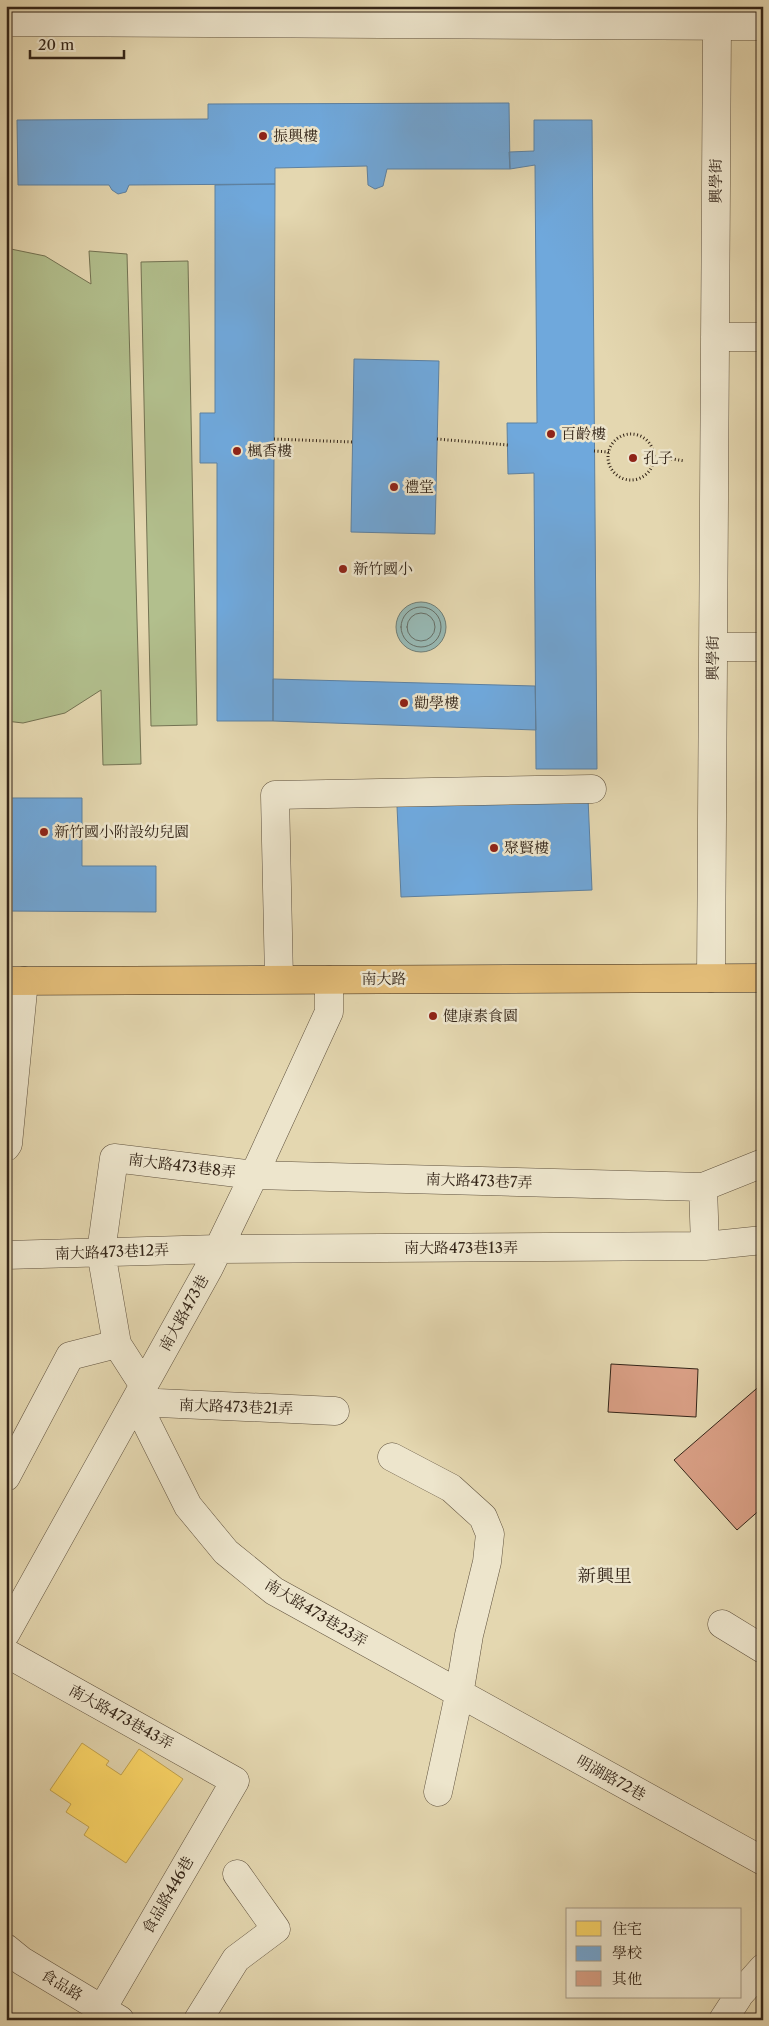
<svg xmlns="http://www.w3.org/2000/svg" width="769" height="2026" font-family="'Libre Caslon Text','Noto Serif TC',serif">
	<rect width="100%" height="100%" fill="#e4d7b0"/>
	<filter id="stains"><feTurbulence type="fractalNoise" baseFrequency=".004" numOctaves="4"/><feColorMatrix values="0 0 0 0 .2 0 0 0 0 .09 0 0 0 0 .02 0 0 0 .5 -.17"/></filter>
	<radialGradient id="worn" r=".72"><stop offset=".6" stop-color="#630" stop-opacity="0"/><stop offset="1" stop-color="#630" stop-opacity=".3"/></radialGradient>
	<!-- green -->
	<path fill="#b2bf8d" stroke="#737252" d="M6,248L45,256L91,284L89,251L127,254L141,764L103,765L101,690L65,713L23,723L6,721Z
		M188,261L197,725L151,726L141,262Z"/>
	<!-- water -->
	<path fill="#97b8b3" stroke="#6f7d75" d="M396 627a25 25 0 1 1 50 0a25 25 0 1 1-50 0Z"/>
	<!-- homes -->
	<path fill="#ffd966" stroke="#c2a34f" d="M82,1743L109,1761L106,1765L121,1775L139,1749L183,1779L126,1863L84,1835L89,1827L66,1812L71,1804L50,1790Z"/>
	<!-- schools -->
	<path fill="#6fa8dc" stroke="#5d81a1" d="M509,103L510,169H387L383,186L375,189L368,185L367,166L275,168V184L129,185L126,192L118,194L112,190L109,185H18L17,120L208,119V104Z
		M534,120H592L597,769H536L534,473L508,474L507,423H537L535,165L510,169L509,152L534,151Z
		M275,184L273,721H217V463H200V413H215V185Z
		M354,359L439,361L435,534L351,532Z
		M273,679L535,686L536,730L273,721Z
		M6,798H82V866H156V912L6,911Z
		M588,798L592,890L401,897L397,806Z"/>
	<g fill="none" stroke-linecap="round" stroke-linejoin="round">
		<!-- shore -->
		<path stroke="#666e66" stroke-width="1" d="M401 627a20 20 0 1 1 40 0a20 20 0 1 1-40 0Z
			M407 627a14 14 0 1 1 28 0a14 14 0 1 1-28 0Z"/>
	</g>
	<!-- building -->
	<path fill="#d99f85" stroke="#342518" d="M611,1364L698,1369L696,1417L608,1412Z
		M763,1383V1507L737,1530L674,1460Z"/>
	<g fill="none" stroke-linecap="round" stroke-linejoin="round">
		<!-- minor casing -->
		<g stroke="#60523e" stroke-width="29">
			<path id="minor" d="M6,22L763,26
				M715,337H763
				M713,647H763
				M711,978L717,26
				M279,979L275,795L592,789
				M6,1147L8,1144L24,981
				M763,1163L703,1187L705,1246L763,1240
				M6,1255L218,1249L705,1246
				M117,1344L101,1252L114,1158L254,1175L703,1187
				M335,1411L136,1402L188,1506L226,1552L274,1591L763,1861
				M392,1457L451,1488L483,1517L490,1534L487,1562L469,1635L459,1695L438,1792
				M6,1477L70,1356L117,1344L144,1386
				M722,1624L763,1649
				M6,1633L209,1268L254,1175L329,1012V980
				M6,1653L235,1781L102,2009
				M6,1948L22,1961L120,2020
				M740,1994L763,1968
				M198,2020L236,1959L276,1929L237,1874
				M723,2020L738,1997"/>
		</g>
		<!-- major casing -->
		<g stroke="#342518" stroke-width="29">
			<path id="major" d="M6,981L763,978"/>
		</g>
		<!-- path -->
		<path stroke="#342518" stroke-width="3" stroke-dasharray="1 2.5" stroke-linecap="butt" d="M608 457a23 23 0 1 1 46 0a23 23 0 1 1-46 0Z
			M274,439L352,442
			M437,439L508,445
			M594,451L609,452
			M654,456L685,461"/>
		<!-- minor -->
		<use href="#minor" stroke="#ede5cc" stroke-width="28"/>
		<!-- major -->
		<use href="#major" stroke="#e2bc78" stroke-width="28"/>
	</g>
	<!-- markers -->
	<g fill="#8f2418" stroke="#ede5cc" stroke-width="2">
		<circle cx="263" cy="136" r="5"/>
		<circle cx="551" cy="434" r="5"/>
		<circle cx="237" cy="451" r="5"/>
		<circle cx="633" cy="458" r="5"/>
		<circle cx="394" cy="487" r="5"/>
		<circle cx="343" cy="569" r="5"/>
		<circle cx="404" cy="703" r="5"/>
		<circle cx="44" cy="832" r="5"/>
		<circle cx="494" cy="848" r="5"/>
		<circle cx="433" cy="1016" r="5"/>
	</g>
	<g text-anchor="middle" stroke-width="5" stroke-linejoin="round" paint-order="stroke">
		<!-- poi labels -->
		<g font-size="15" fill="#342518" stroke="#ede5cc" text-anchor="start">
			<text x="273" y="141">振興樓</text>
			<text x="561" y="439">百齡樓</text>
			<text x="247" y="456">楓香樓</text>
			<text x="643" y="463">孔子</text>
			<text x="404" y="492">禮堂</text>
			<text x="353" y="574">新竹國小</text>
			<text x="414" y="708">勸學樓</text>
			<text x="54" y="837">新竹國小附設幼兒園</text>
			<text x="504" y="853">聚賢樓</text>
			<text x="443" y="1021">健康素食園</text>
		</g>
		<!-- street labels -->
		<g font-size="15" fill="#342518" stroke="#ede5cc">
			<text transform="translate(716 181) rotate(-90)" y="5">興學街</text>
			<text transform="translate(713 658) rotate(-90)" y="5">興學街</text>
			<text x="384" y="984">南大路</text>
			<text transform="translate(182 1166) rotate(7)" y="5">南大路473巷8弄</text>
			<text transform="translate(479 1181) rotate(2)" y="5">南大路473巷7弄</text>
			<text x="461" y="1253">南大路473巷13弄</text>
			<text transform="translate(112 1252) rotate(-2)" y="5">南大路473巷12弄</text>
			<text transform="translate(184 1313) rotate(-61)" y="5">南大路473巷</text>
			<text transform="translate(236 1407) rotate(2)" y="5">南大路473巷21弄</text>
			<text transform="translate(316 1613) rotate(31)" y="5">南大路473巷23弄</text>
			<text transform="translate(121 1717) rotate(29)" y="5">南大路473巷43弄</text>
			<text transform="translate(611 1778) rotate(29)" y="5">明湖路72巷</text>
			<text transform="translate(168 1895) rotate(-60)" y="5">食品路446巷</text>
			<text transform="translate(62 1985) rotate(31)" y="5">食品路</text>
		</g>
		<!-- quarter labels -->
		<g font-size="18" fill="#342518" stroke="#ede5cc">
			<text x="605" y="1582">新興里</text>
		</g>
	</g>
	<!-- margin -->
	<rect width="769" height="2026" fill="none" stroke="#e4d7b0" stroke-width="25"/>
	<rect x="8" y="8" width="754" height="2011" fill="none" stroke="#342518" stroke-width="2.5"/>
	<rect x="12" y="12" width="744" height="2001" fill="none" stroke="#342518"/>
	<!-- legend -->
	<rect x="566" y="1908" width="175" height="90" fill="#ede5cc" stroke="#a39884"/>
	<rect x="576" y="1921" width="25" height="15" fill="#ffd966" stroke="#a39884"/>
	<text x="612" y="1934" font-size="15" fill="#342518">住宅</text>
	<rect x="576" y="1946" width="25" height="15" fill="#6fa8dc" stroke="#a39884"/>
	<text x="612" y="1958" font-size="15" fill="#342518">學校</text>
	<rect x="576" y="1971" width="25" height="15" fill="#d99f85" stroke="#a39884"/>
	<text x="612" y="1984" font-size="15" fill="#342518">其他</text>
	<!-- scale -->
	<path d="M30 50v8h94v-8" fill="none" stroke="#342518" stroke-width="2.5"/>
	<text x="38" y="50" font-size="15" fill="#342518" stroke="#ede5cc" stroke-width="4" paint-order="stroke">20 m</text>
	<rect width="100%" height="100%" filter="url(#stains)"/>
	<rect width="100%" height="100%" fill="url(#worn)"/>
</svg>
